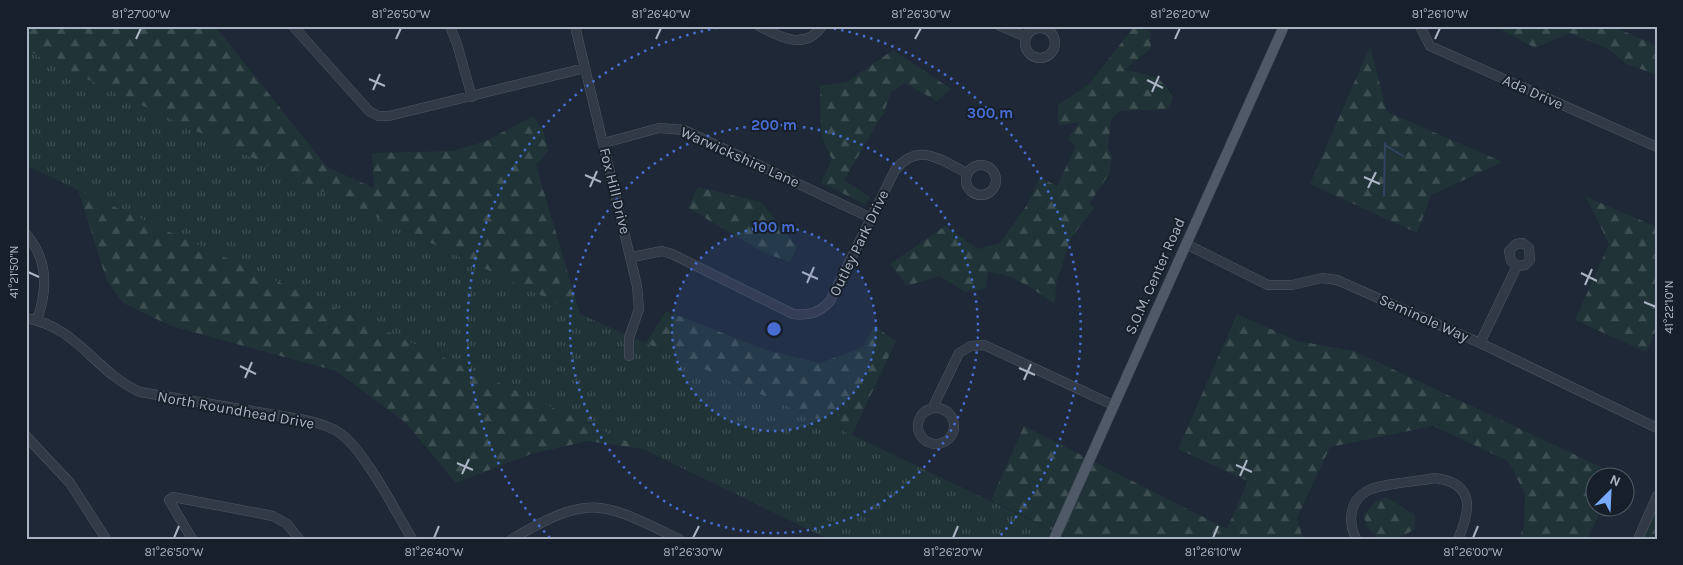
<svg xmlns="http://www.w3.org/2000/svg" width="1683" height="565" font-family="Karla,sans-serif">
	<defs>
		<pattern id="grass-tufts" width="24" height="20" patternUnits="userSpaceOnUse" patternTransform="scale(1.25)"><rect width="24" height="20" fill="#203437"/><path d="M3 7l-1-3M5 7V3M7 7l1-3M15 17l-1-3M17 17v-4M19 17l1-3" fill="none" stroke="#3e4f52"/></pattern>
		<pattern id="forest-firs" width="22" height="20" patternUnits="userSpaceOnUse" patternTransform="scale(1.25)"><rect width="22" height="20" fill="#203437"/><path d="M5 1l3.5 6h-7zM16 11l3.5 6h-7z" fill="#3e4f52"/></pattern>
	</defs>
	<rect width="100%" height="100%" fill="#1e2836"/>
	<!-- grass -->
	<path fill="url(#grass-tufts)" d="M26,50L580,314L852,435L1070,539H828L643,449L78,190L26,165Z"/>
	<!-- forest -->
	<path fill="url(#forest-firs)" d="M26,26H215L327,167L374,188L372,153L452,151L486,141L533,116L544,132L548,151L536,165L580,314L26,50Z
		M1495,26H1612L1657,46V75L1627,64L1608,49L1570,33L1535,48Z
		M1133,28L1150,31L1151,48L1124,70C1148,75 1162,73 1173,99L1168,109L1119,111L1111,120L1108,148L1112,157L1109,174L1089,204L1095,207L1071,238L1056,284L1055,304C1034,290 1014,274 988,272L986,288L965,292L940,276L907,286L890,264L945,226L978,249L1000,243L1027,205L1040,177L1057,186L1076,146L1068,139L1079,122L1058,125V105L1089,84Z
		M1370,46L1387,112L1503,162L1431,195L1417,233L1310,184Z
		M893,50L951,89L937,101L905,83L891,92L884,112L844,180L870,197L865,204L821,183L832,159L821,136L820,86L847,82Z
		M698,187L761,202L797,247L790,262L765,253L688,208Z
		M78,190L643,449L588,441L531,454L456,483L405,422L336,371L171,326L123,303L107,281Z
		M1586,197L1657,227V328L1646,352L1575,320L1609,244Z
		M666,311L769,351L820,363L863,347L874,326L896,341L852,435L646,343Z
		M1237,314L1297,341L1354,351L1618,475L1617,477L1596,478V508H1602L1587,539H1518L1524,527L1525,494L1508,461L1433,426L1330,447L1297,518L1303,539H1070L991,500L1024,426L1227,529L1248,481L1178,449Z
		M1386,497L1415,515V529C1403,536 1387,545 1373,534C1369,531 1366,521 1363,516L1375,502Z
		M1650,510L1657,513V539H1638Z"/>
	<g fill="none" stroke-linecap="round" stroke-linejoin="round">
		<!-- stream -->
		<path stroke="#30435e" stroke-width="2" d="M1385,145L1403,156
			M1384,196L1385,143"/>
		<!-- minor casing -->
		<g stroke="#4f5764" stroke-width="10">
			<path id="minor" d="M293,26L369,111L378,116H389L585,68
				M450,26L457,44L472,97
				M575,26L637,286L639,309L629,338V356
				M759,26C780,37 805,51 822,26
				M1000,26L1026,37
				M1420,26L1430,46L1657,147
				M1025 43a15 15 0 1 1 30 0a15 15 0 1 1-30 0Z
				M604,143L659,128L684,130L871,218
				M966 180a15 15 0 1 1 30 0a15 15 0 1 1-30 0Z
				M26,234C48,259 48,289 37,320
				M1186,244L1268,285H1292L1322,278L1337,280L1480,343L1657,428
				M632,257L662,251L672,254L793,314C809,316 819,313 830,301L895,170C919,141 940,160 967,173
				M26,318C78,327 95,372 140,392L305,420C317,423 330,426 341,434C364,450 396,512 412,539
				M1480,343L1517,266L1525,265L1530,260L1529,248L1523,243L1516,244L1509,251L1511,261L1517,266
				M933,407L959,353L971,346L984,345L1113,405
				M918 426a18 18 0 1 1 36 0a18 18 0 1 1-36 0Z
				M26,436L70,483L106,539
				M192,539L169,500L173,497L273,516L287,524L299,539
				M512,539C591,493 600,501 679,539
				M1356,539C1348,522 1349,501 1367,491C1378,484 1420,481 1435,478C1475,483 1471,510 1458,539
				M1638,539L1657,496"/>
		</g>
		<!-- major casing -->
		<g stroke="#3b434f" stroke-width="11">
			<path id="major" d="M1054,539L1284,26"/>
		</g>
		<!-- minor -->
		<use href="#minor" stroke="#313a46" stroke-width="9"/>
		<!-- major -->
		<use href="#major" stroke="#4f5967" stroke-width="10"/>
	</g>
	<!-- ticks -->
	<path fill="none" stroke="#abb4c4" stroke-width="2" d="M136,39L141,28M396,39L401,28M656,39L661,28M915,39L921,28M1175,39L1180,28M1435,39L1440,28M369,79L385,86M1147,80L1163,88M373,90L380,74M1152,92L1159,76M585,175L601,182M1364,177L1380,184M590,187L597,171M1368,188L1376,172M28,272L39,277M802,272L818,279M1581,273L1597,281M807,283L814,267M1585,285L1592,269M1644,302L1656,307M240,366L256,374M1019,368L1035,375M245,378L252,362M1024,380L1031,364M457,463L473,470M1236,465L1252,472M462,474L469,459M1240,476L1247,460M174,538L179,526M434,538L439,526M693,538L699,526M953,538L958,526M1213,538L1218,526M1473,538L1478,526"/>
	<!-- distance rings -->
	<circle cx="774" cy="329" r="102" fill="#486dd2" fill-opacity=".12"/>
	<g fill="none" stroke="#486dd2" stroke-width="2.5" stroke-dasharray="2.5 5">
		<circle cx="774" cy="329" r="102"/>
		<circle cx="774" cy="329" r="204"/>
		<path d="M550 538A306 306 0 0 1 729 26M819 26A306 306 0 0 1 998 538"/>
	</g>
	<g text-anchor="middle" stroke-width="4" stroke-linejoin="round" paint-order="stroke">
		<!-- street labels -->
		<g font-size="15" fill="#abb4c4" stroke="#171f2a">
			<text transform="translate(1533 92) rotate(24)" y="5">Ada Drive</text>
			<text transform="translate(740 157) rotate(24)" y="5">Warwickshire Lane</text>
			<text transform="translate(615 191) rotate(76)" y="5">Fox Hill Drive</text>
			<text transform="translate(859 243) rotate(-64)" y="5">Outley Park Drive</text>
			<text transform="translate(1155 276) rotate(-66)" y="5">S.O.M. Center Road</text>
			<text transform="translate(1424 318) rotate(24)" y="5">Seminole Way</text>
			<text transform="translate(236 410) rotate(10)" y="5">North Roundhead Drive</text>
		</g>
	</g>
	<circle cx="774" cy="329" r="8" fill="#486dd2" stroke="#171f2a" stroke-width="2.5"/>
	<g font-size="15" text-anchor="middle" font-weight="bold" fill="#486dd2" stroke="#171f2a" stroke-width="4" stroke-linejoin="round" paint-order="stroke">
		<text x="990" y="118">300 m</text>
		<text x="774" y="130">200 m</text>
		<text x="774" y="232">100 m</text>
	</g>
	<!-- border -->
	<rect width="1683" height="565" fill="none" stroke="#171f2a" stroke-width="55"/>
	<!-- north arrow -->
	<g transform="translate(1610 492) rotate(24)"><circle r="24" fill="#171f2a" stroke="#525b68"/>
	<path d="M0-4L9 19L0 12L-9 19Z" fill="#78aafc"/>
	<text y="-8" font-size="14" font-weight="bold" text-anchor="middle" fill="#abb4c4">N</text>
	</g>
	<rect x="28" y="28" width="1628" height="510" fill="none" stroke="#abb4c4" stroke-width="2"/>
	<g font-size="12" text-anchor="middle" fill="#abb4c4">
		<text x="141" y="18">81°27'00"W</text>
		<text x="401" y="18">81°26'50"W</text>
		<text x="661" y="18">81°26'40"W</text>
		<text x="921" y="18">81°26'30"W</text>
		<text x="1180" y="18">81°26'20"W</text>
		<text x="1440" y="18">81°26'10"W</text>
		<text transform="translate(14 272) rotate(-90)" y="4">41°21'50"N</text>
		<text transform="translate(1669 307) rotate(-90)" y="4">41°22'10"N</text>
		<text x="174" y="556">81°26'50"W</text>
		<text x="434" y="556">81°26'40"W</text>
		<text x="693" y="556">81°26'30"W</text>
		<text x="953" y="556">81°26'20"W</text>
		<text x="1213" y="556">81°26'10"W</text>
		<text x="1473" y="556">81°26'00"W</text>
	</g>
</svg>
